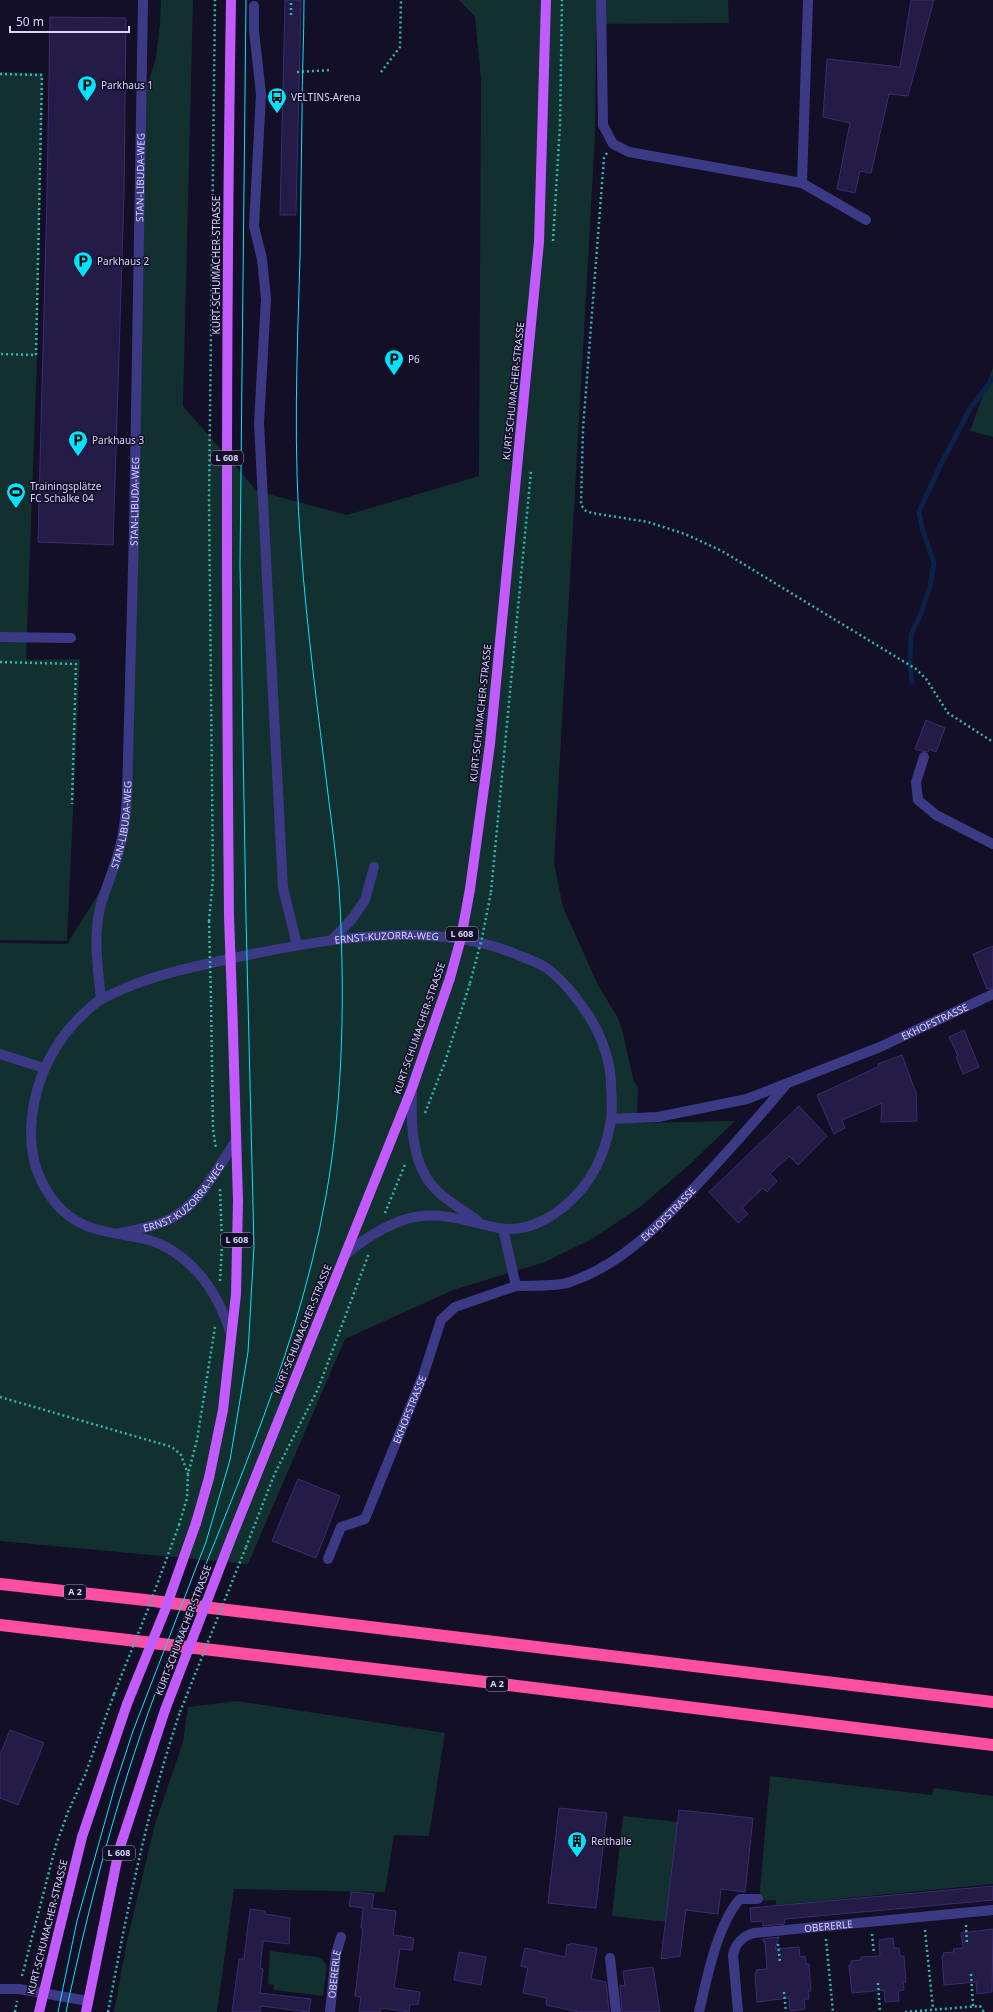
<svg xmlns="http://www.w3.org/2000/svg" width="993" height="2012" font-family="'Noto Sans',sans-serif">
	<rect width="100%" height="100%" fill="#130f26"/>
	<!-- green -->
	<path fill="#12302f" d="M161,0H193L183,406L257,491L347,515L479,476L481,79L475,17L459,0H728L729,23L596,24L595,136L554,863L563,907L598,985L618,1018L623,1033L633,1079L638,1088L637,1123L735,1121L688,1166L640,1207L592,1239L545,1262L453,1290L345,1339L248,1564L0,1541V943L67,944L107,880L126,827L144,96L156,58L160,23Z
		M0,72L43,73L37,358L26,660L80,659L67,941L0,940Z
		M993,367V437L970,431Z
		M237,1701L445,1733L429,1836L394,1835L385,1892L234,1889L217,2012H114L127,1941L155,1824L183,1742L188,1707Z
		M770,1776L932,1795L934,1788L993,1796V1884L776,1905V1900L759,1901Z
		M623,1816L678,1822L666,1922L612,1916Z
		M270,1951L318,1957L323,1960L327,1966L323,1996L274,1990V1985L268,1984Z"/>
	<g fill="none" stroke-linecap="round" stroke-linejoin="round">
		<!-- stream -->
		<path stroke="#0c2248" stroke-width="5" d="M912,682L910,663L911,635L921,613L930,587L934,563L922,528L919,512L941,464L970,409L993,378"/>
	</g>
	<!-- building -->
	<path fill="#241b47" stroke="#3b2d73" d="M285,0H301L296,215H280Z
		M911,0H934L908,96L889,94L871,173L860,171L855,193L837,189L850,123L823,117L827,59L900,67Z
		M50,17L126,18L124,195L113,545L38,542L47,196Z
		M926,720L945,728L936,752L929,749L928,752L921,751L915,749Z
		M993,946V988L987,989L973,954Z
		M964,1030L979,1067L963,1074L956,1057L958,1056L949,1037Z
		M902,1055L916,1093L917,1121L881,1122L882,1103L842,1120L845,1128L834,1134L817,1095L863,1074L879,1066L878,1064Z
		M799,1106L827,1136L798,1165L789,1156L770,1174L777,1181L767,1192L763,1188L742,1208L748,1214L738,1223L709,1192Z
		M298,1479L340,1496L316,1558L272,1541Z
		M10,1730L44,1743L18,1805L0,1798V1755Z
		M559,1808L607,1813L596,1908L548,1903Z
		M679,1810L753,1818L745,1892L721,1889L718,1914L686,1910L680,1956L661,1959Z
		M993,1886V1900L785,1919L784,1924L763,1926V1921L751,1922L750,1908Z
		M351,1892L374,1894L372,1908L396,1911L393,1935L414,1938L412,1950L400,1949L394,1988L420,1992L418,2005L410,2004L409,2012L381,2008L380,2012H359L361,1997L355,1996L363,1928H361L363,1908L349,1906Z
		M250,1909L265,1911V1914L290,1918L289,1944L263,1941L260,1968L263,1969L260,1993L311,1999L309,2012L261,2006L260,2012H232L239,1959H244Z
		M993,1929L992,1992L977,1994L976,1982L944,1985L942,1956H944L943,1953L954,1952L953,1949L963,1948L961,1933Z
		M779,1937L775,1949L799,1947L800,1957L805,1956L806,1964H809L811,1991H808L809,1999H804L805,2009L790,2011L789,1998L757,2002L755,1973H757L756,1970L767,1969L765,1943H764L763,1939Z
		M893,1938L894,1948H899L900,1956H904L906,1982H903L904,1990L898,1991L899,2001L885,2002L884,1990L852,1993L849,1965L851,1964V1961L861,1960V1957L880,1956L879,1940Z
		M570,1943L597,1948L591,1979L606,1982L609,2012H579L546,2005L547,1998L523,1993L528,1968L521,1966L525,1948L565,1957L567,1944L570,1945Z
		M459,1952L486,1957L481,1985L454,1980Z
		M653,1967L660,2012H622L620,1985L625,1986L623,1971Z"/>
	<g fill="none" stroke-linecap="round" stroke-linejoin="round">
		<!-- path -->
		<path stroke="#2fb8b0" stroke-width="2.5" stroke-dasharray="2 3" stroke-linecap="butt" d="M291,15V0
			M297,72L331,70
			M381,72L400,47L401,0
			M0,74L42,75L36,355L0,354
			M607,153L604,158L583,429L581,505L586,511L592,513L648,522L685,534L722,551L916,669L926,679L948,713L993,742
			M553,241L560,125L562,0
			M0,662L76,664L72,804
			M491,892L531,471
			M209,921L213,879L209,500L215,0
			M211,1000L213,1129L216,1149
			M425,1113L445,1062L470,983
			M385,1213L406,1162
			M220,1281L222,1245L220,1188
			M0,1397L172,1447L181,1455L188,1474
			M179,1525L187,1498L188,1474L197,1440L215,1327
			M246,1547L275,1473L318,1389L369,1253
			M966,1925L967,1945
			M925,1930L933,2009
			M872,1934L874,1954
			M826,1939L833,2012
			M778,1944L780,1962
			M971,1974L973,2006
			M22,1976L56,1845L68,1812L85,1775L114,1694
			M878,1983L880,2012
			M784,1992L786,2012
			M15,2012L17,2001
			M108,2012C127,1911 147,1809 180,1712
			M905,2012L980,2006L984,2012"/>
		<!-- minor -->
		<g stroke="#3d3a85" stroke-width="10">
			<path d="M601,0L603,125L613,144L629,152L802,183L866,220"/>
			<path d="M254,6V31L261,94L254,226L262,259L266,299L259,423L283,888L297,945"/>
			<path d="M802,183L808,0"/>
			<path d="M0,637L71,638"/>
			<path d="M924,757L916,782L918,800L936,815L993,844"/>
			<path d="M333,939L352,919L365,900L374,867"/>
			<path id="s1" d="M101,999C98,969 93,938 100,908C105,889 114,870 119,851C124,833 126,815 127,796L134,530L143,0"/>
			<path d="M0,1054L44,1068"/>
			<path d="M412,1090C411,1118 411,1152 426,1177C437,1196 461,1208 478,1221"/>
			<path id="s2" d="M611,1119L658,1117L747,1099L880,1047L993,994"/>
			<path id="s3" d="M120,1233C136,1230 152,1227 168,1220C199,1206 217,1168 236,1141"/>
			<path id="s4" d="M516,1286C531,1285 557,1287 570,1282C621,1265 658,1226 694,1188C725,1155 755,1121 785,1086"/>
			<path id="s5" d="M231,1335C220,1298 200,1265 164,1246C141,1234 111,1236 87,1226C50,1211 31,1171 31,1133C32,1080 56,1034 97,1002C105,997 114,993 123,989C158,974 196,966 234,958C321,939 434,919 518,955C527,959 537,962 545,967C561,978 573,993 584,1009C599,1029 610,1057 611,1083C611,1094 613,1107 611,1119C608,1143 597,1172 580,1191C561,1213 530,1234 499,1228C472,1223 448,1213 421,1216C394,1219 365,1238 345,1255"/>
			<path id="s6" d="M328,1559L341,1527L365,1519L424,1373L441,1320L455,1307L516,1286L503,1229"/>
			<path d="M610,1958L616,2012"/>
			<path d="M0,1989H19L88,2001"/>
			<path id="s7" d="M330,2012L336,1954L341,1937"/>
			<path d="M699,2012C707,1978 717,1925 740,1899H758"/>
			<path id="s8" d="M738,2012L733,1955C735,1944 743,1936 754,1933L993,1910"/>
		</g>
		<!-- major -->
		<path stroke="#c25bff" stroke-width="10" d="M470,889L490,744L539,242L546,0
			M229,916C226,611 226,305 231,0
			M196,1523L209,1478L223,1410L236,1294L238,1201L232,999
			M232,1536L412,1088L450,978
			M39,2012L82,1837L127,1704
			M86,2012L119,1850L165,1710"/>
		<!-- highway -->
		<path stroke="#ff4fa3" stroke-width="12" d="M0,1584L145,1600L993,1702
			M0,1625L485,1682L993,1745"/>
		<!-- tram -->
		<path stroke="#00e5ff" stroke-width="1" d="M58,2012L77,1921L115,1786L133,1731L206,1542L230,1460L248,1352L254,1247L246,918L240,564L246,0
			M66,2012C89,1904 117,1797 155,1694C216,1529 295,1370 326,1196C344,1094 345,990 339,887C336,856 332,825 328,794C318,712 307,630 301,548C293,451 297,355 300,258C301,210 301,162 302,114C302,76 304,38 304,0"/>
		<!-- path-bridge -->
		<path stroke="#2fb8b0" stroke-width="2.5" stroke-dasharray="2 3" stroke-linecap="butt" d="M209,921L211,1000
			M470,983L482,938L491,892
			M114,1694L148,1609L179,1525
			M180,1712L246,1547"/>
		<!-- major-bridge -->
		<path stroke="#c25bff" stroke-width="10" d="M229,916L232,999
			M450,978L461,938L470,889
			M127,1704L165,1610L196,1523
			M165,1710L232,1536"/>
	</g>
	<!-- icons -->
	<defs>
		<g id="parking-pin" transform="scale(1)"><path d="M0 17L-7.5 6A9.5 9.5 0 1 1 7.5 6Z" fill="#00e5ff" stroke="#130f26"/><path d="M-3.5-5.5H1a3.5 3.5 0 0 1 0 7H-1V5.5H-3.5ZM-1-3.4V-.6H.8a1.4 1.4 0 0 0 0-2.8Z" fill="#111"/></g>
		<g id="bus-pin" transform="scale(1)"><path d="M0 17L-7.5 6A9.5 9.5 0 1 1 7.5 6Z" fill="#00e5ff" stroke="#130f26"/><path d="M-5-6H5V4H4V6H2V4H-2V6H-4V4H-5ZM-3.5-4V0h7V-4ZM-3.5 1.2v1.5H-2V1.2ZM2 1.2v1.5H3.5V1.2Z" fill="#111"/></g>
		<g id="stadium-pin" transform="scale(1)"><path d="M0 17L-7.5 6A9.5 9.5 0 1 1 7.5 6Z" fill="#00e5ff" stroke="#130f26"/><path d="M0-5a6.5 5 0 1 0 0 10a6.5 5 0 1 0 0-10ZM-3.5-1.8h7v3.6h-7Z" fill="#111"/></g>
		<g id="building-pin" transform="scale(1)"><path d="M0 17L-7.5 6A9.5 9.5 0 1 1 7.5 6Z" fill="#00e5ff" stroke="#130f26"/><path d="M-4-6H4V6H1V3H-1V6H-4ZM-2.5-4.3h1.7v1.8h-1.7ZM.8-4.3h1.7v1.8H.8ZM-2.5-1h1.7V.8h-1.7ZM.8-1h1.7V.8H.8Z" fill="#111"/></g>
	</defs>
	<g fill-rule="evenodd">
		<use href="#parking-pin" x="87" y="85"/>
		<use href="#bus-pin" x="277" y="97"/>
		<use href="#parking-pin" x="83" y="261"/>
		<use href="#parking-pin" x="394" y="359"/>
		<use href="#parking-pin" x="78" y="440"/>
		<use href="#stadium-pin" x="16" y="492"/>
		<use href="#building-pin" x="577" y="1841"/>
	</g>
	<g text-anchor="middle" stroke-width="3" stroke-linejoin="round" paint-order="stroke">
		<!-- shield labels -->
		<g fill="#130f26" stroke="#9e99be" stroke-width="1">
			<rect x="211" y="451" width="32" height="14" rx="3"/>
			<rect x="446" y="927" width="32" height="14" rx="3"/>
			<rect x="221" y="1233" width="32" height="14" rx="3"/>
			<rect x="64" y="1585" width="22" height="14" rx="3"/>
			<rect x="486" y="1677" width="22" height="14" rx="3"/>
			<rect x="103" y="1846" width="32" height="14" rx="3"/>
		</g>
		<g font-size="9" font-weight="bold" fill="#d9d4ff">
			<text x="227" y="461">L 608</text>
			<text x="462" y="937">L 608</text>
			<text x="237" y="1243">L 608</text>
			<text x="75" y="1595">A 2</text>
			<text x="497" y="1687">A 2</text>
			<text x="119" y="1856">L 608</text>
		</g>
		<!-- poi labels -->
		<g font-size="10" fill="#d9d4ff" stroke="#130f26" text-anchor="start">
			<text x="101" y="89">Parkhaus 1</text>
			<text x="291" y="101">VELTINS-Arena</text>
			<text x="97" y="265">Parkhaus 2</text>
			<text x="408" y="363">P6</text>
			<text x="92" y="444">Parkhaus 3</text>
			<text x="30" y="490">Trainingsplätze<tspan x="30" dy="12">FC Schalke 04</tspan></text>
			<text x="591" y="1845">Reithalle</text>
		</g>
		<!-- street labels -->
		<g font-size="10" fill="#d9d4ff" stroke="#130f26">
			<text dy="4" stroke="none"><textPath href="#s1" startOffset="826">STAN-LIBUDA-WEG</textPath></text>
			<text transform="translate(216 265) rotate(-90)" y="4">KURT-SCHUMACHER-STRASSE</text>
			<text transform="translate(513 391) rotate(-84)" y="4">KURT-SCHUMACHER-STRASSE</text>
			<text dy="4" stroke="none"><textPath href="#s1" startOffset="502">STAN-LIBUDA-WEG</textPath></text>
			<text transform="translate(480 713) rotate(-84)" y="4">KURT-SCHUMACHER-STRASSE</text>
			<text dy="4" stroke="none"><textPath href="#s1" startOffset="178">STAN-LIBUDA-WEG</textPath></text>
			<text dy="4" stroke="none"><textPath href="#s5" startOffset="760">ERNST-KUZORRA-WEG</textPath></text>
			<text dy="4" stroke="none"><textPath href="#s2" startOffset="341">EKHOFSTRASSE</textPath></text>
			<text transform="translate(419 1028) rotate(-71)" y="4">KURT-SCHUMACHER-STRASSE</text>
			<text dy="4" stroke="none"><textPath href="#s3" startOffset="76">ERNST-KUZORRA-WEG</textPath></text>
			<text dy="4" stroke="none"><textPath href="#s4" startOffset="175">EKHOFSTRASSE</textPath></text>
			<text transform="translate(302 1329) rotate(-68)" y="4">KURT-SCHUMACHER-STRASSE</text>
			<text dy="4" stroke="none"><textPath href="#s6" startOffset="178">EKHOFSTRASSE</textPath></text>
			<text transform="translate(183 1630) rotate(-69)" y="4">KURT-SCHUMACHER-STRASSE</text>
			<text dy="4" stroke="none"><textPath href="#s8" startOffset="164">OBERERLE</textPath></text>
			<text transform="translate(47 1927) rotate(-76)" y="4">KURT-SCHUMACHER-STRASSE</text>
			<text dy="4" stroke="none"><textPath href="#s7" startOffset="38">OBERERLE</textPath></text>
		</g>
	</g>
	<!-- scale -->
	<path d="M10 26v6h119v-6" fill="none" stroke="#d9d4ff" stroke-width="2"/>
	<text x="16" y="26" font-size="12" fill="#d9d4ff" stroke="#130f26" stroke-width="3" paint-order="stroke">50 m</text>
</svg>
